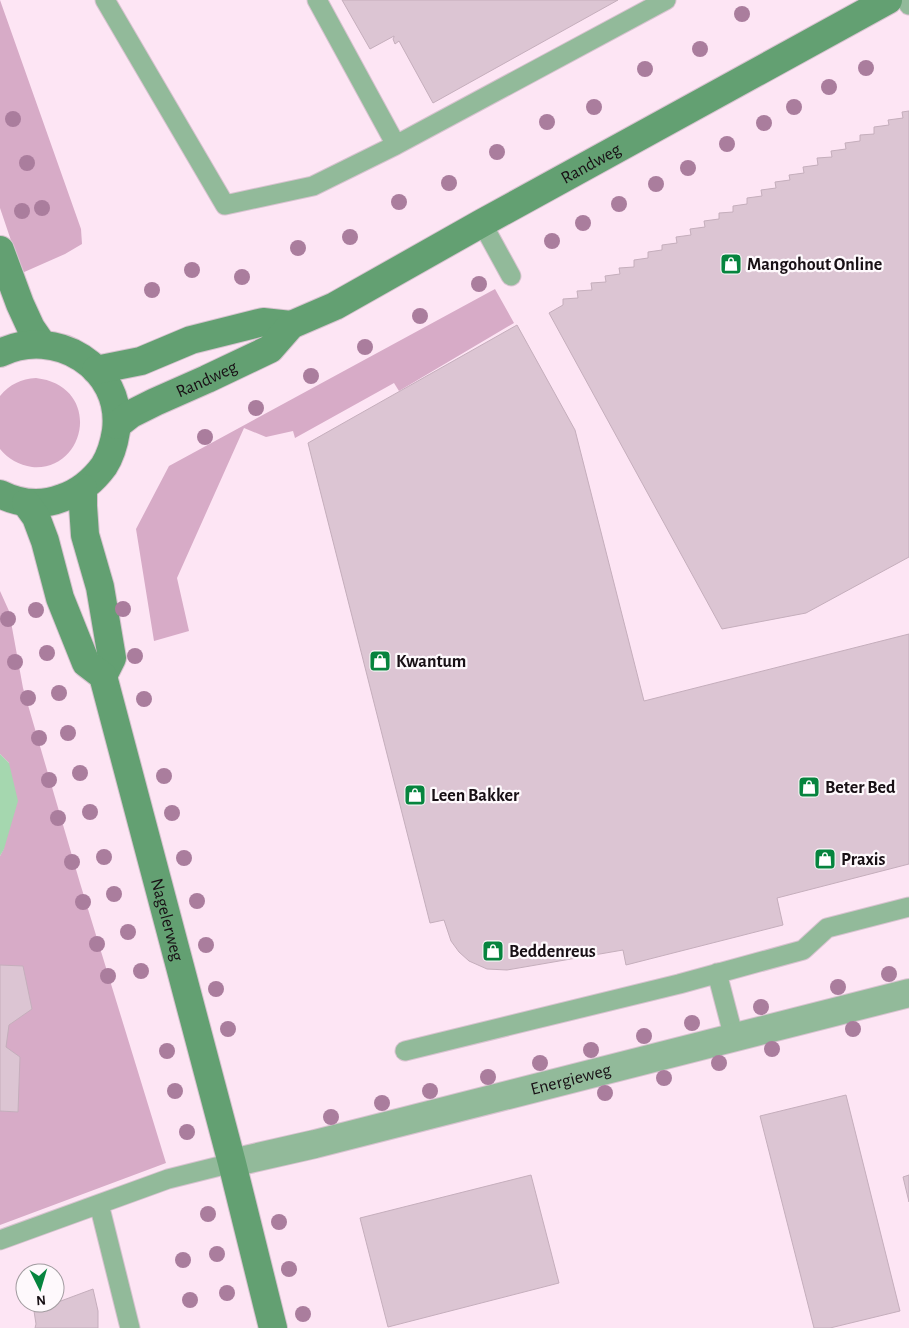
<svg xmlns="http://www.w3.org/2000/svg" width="909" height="1328" font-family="'Alegreya Sans',sans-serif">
	<rect width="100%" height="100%" fill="#fde5f4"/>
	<!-- green -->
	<path fill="#d7abc7" d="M0,0L81,229L82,244L65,254L22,273L0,208Z
		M495,289L514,323L399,391L394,383L295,438L293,431L266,437L244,428L177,578L189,631L154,641L136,529L169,466Z
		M36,378C103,386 87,472 32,467C19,465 8,459 0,449V396C10,384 21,379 36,378Z
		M0,591L9,611L23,688L80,883L166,1163L0,1225V856L4,848L9,763L0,754Z"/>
	<!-- water -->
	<path fill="#a5d7af" d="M0,754L9,763L18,801L4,849L0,856Z"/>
	<!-- building -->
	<path fill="#dcc5d3" stroke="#c5aebc" d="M342,0H618L433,103L399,41L395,44L393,39L394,37V36L370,49Z
		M909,111V557L806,613L722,629L549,313L563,305V299L578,298L577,291L592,290L591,283L606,282L605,276L620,274L619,268L634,267V260L648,258V252L662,250V245L677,243L676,237L691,235L690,229L705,227L704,221L719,219V213L733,212V206L747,204V198L762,196L761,190L776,188L775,182L790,180L789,175L804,173L803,167L818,165L817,158L832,157L831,151L846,149L845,143L860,141V135L874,134V127L889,125L888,120L903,118L902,112Z
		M517,325L575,430L644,701L909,634V864L777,898L783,925L626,965L623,950L507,970L487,969L469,961L459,952L451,941L444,920L430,923L308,443Z
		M0,965L23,966L32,1009L9,1025L6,1047L20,1057L18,1112L0,1111Z
		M846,1095L900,1311L830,1328H814L760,1116Z
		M531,1175L559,1283L388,1327L360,1218Z
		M909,1175V1202L903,1177Z
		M93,1289L98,1311V1328H35L36,1324L34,1311Z"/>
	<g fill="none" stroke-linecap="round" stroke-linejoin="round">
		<!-- lane casing -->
		<g stroke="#d8c3d0" stroke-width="21">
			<path id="lane" d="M105,0L225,205L313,186L396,145L317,0
				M906,0L909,5
				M396,145L666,0
				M482,223L511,276
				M717,973L734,1038
				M405,1051L679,984L803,950L827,928L909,907
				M99,1204L130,1328
				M0,1240L168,1179L232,1163"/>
		</g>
		<!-- street casing -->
		<g stroke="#d8c3d0" stroke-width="30">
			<g id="street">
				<path id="s1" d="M232,1163L315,1144L909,993"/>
			</g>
		</g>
		<!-- secondary casing -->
		<g stroke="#d8c3d0" stroke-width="30">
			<g id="secondary">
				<path d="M0,250L20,304L31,328L42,344"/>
				<path d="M0,353C55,326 124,367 116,431C114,444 111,455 104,466C93,481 80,492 62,498C42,506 20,504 0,494"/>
				<path d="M96,370L141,361L191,340L263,322L291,325"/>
				<path id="s2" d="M117,425L131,414L155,402L207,379L270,349L291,325L335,306L482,223L888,0"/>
				<path d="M83,488V506L85,535L100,587L112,658L103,676"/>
				<path id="s3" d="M26,503L36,517L45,541L60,598L86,663L103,676L232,1163L273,1328"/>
			</g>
		</g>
		<!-- lane -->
		<use href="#lane" stroke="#92ba9a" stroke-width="19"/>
		<!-- street -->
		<use href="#street" stroke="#92ba9a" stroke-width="28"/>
		<!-- secondary -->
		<use href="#secondary" stroke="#63a072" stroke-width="28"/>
	</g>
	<!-- trees -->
	<g fill="#aa7d9d">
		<circle cx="742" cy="14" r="8"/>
		<circle cx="700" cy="49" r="8"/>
		<circle cx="866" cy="68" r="8"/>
		<circle cx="645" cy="69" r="8"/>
		<circle cx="829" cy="87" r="8"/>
		<circle cx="594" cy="107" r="8"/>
		<circle cx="794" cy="107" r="8"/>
		<circle cx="13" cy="119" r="8"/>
		<circle cx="547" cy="122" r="8"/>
		<circle cx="764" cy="123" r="8"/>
		<circle cx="727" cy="144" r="8"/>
		<circle cx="497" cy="152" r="8"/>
		<circle cx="27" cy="163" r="8"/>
		<circle cx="688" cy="168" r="8"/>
		<circle cx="449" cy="183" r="8"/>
		<circle cx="656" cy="184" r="8"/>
		<circle cx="399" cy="202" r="8"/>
		<circle cx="619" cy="204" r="8"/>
		<circle cx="42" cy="208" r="8"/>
		<circle cx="22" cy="211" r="8"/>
		<circle cx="583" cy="223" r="8"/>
		<circle cx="350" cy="237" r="8"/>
		<circle cx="552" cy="241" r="8"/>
		<circle cx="298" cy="248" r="8"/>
		<circle cx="192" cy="270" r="8"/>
		<circle cx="242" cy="277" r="8"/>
		<circle cx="479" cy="284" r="8"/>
		<circle cx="152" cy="290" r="8"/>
		<circle cx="420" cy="316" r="8"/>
		<circle cx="365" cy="347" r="8"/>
		<circle cx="311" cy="376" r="8"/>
		<circle cx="256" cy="408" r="8"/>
		<circle cx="205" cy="437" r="8"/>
		<circle cx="123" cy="609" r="8"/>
		<circle cx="36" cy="610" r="8"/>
		<circle cx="8" cy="619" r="8"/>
		<circle cx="47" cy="653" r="8"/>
		<circle cx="135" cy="656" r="8"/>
		<circle cx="15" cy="662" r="8"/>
		<circle cx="59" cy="693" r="8"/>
		<circle cx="28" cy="698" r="8"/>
		<circle cx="144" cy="699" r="8"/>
		<circle cx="68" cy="733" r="8"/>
		<circle cx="39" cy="738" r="8"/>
		<circle cx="80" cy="773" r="8"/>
		<circle cx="164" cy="776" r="8"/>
		<circle cx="49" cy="780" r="8"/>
		<circle cx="90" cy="812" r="8"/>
		<circle cx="172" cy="813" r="8"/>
		<circle cx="58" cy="818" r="8"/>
		<circle cx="104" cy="857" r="8"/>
		<circle cx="184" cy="858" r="8"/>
		<circle cx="72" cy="862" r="8"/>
		<circle cx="114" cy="894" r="8"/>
		<circle cx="197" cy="901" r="8"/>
		<circle cx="83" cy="902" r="8"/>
		<circle cx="128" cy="932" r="8"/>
		<circle cx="97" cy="944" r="8"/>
		<circle cx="206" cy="945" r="8"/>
		<circle cx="141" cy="971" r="8"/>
		<circle cx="889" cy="974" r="8"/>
		<circle cx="108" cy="976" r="8"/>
		<circle cx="838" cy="987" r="8"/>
		<circle cx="216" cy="989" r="8"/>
		<circle cx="761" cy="1007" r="8"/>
		<circle cx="692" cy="1023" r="8"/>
		<circle cx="228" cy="1029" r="8"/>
		<circle cx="853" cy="1029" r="8"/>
		<circle cx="644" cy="1036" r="8"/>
		<circle cx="772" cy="1049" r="8"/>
		<circle cx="591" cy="1050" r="8"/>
		<circle cx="167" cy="1051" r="8"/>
		<circle cx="540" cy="1063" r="8"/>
		<circle cx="719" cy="1063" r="8"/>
		<circle cx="488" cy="1077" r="8"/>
		<circle cx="664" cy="1078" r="8"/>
		<circle cx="175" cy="1091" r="8"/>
		<circle cx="430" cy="1091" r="8"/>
		<circle cx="605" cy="1093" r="8"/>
		<circle cx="382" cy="1103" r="8"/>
		<circle cx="331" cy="1117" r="8"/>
		<circle cx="187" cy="1132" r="8"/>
		<circle cx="208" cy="1214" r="8"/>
		<circle cx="279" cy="1222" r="8"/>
		<circle cx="217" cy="1254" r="8"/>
		<circle cx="183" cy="1260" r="8"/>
		<circle cx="289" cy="1269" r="8"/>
		<circle cx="227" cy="1293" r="8"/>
		<circle cx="190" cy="1300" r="8"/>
		<circle cx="303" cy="1314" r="8"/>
	</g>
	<!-- icons -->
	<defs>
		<g id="shop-square" transform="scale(1.125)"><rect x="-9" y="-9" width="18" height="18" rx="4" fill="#06843e" stroke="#fef9fc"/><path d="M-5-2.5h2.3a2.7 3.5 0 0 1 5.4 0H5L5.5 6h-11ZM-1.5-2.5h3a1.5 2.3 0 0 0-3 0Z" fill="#fff"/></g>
	</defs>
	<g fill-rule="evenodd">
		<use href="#shop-square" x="731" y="264"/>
		<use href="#shop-square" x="380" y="661"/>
		<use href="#shop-square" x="809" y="787"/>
		<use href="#shop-square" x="415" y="795"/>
		<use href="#shop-square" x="825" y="859"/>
		<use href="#shop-square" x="493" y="951"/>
	</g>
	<g text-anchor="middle" stroke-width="4.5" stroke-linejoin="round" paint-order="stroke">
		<!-- street labels -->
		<g font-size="18" fill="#181015" stroke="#fef9fc">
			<text dy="6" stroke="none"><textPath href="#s2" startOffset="544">Randweg</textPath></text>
			<text dy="6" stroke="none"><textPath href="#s2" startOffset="101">Randweg</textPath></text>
			<text dy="6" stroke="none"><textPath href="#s3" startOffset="445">Nagelerweg</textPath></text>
			<text dy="6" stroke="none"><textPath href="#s1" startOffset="349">Energieweg</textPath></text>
		</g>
		<!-- poi labels -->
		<g font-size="18" font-weight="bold" fill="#181015" stroke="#fef9fc" text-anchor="start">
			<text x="747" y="270">Mangohout Online</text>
			<text x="396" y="667">Kwantum</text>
			<text x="825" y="793">Beter Bed</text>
			<text x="431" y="801">Leen Bakker</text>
			<text x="841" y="865">Praxis</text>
			<text x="509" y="957">Beddenreus</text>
		</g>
	</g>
	<!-- north arrow -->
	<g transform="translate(40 1288) rotate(175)"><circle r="24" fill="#fef9fc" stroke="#a29ca0"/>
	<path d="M0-4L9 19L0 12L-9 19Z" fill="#06843e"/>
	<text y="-8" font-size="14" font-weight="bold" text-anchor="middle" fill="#181015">N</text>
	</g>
</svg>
